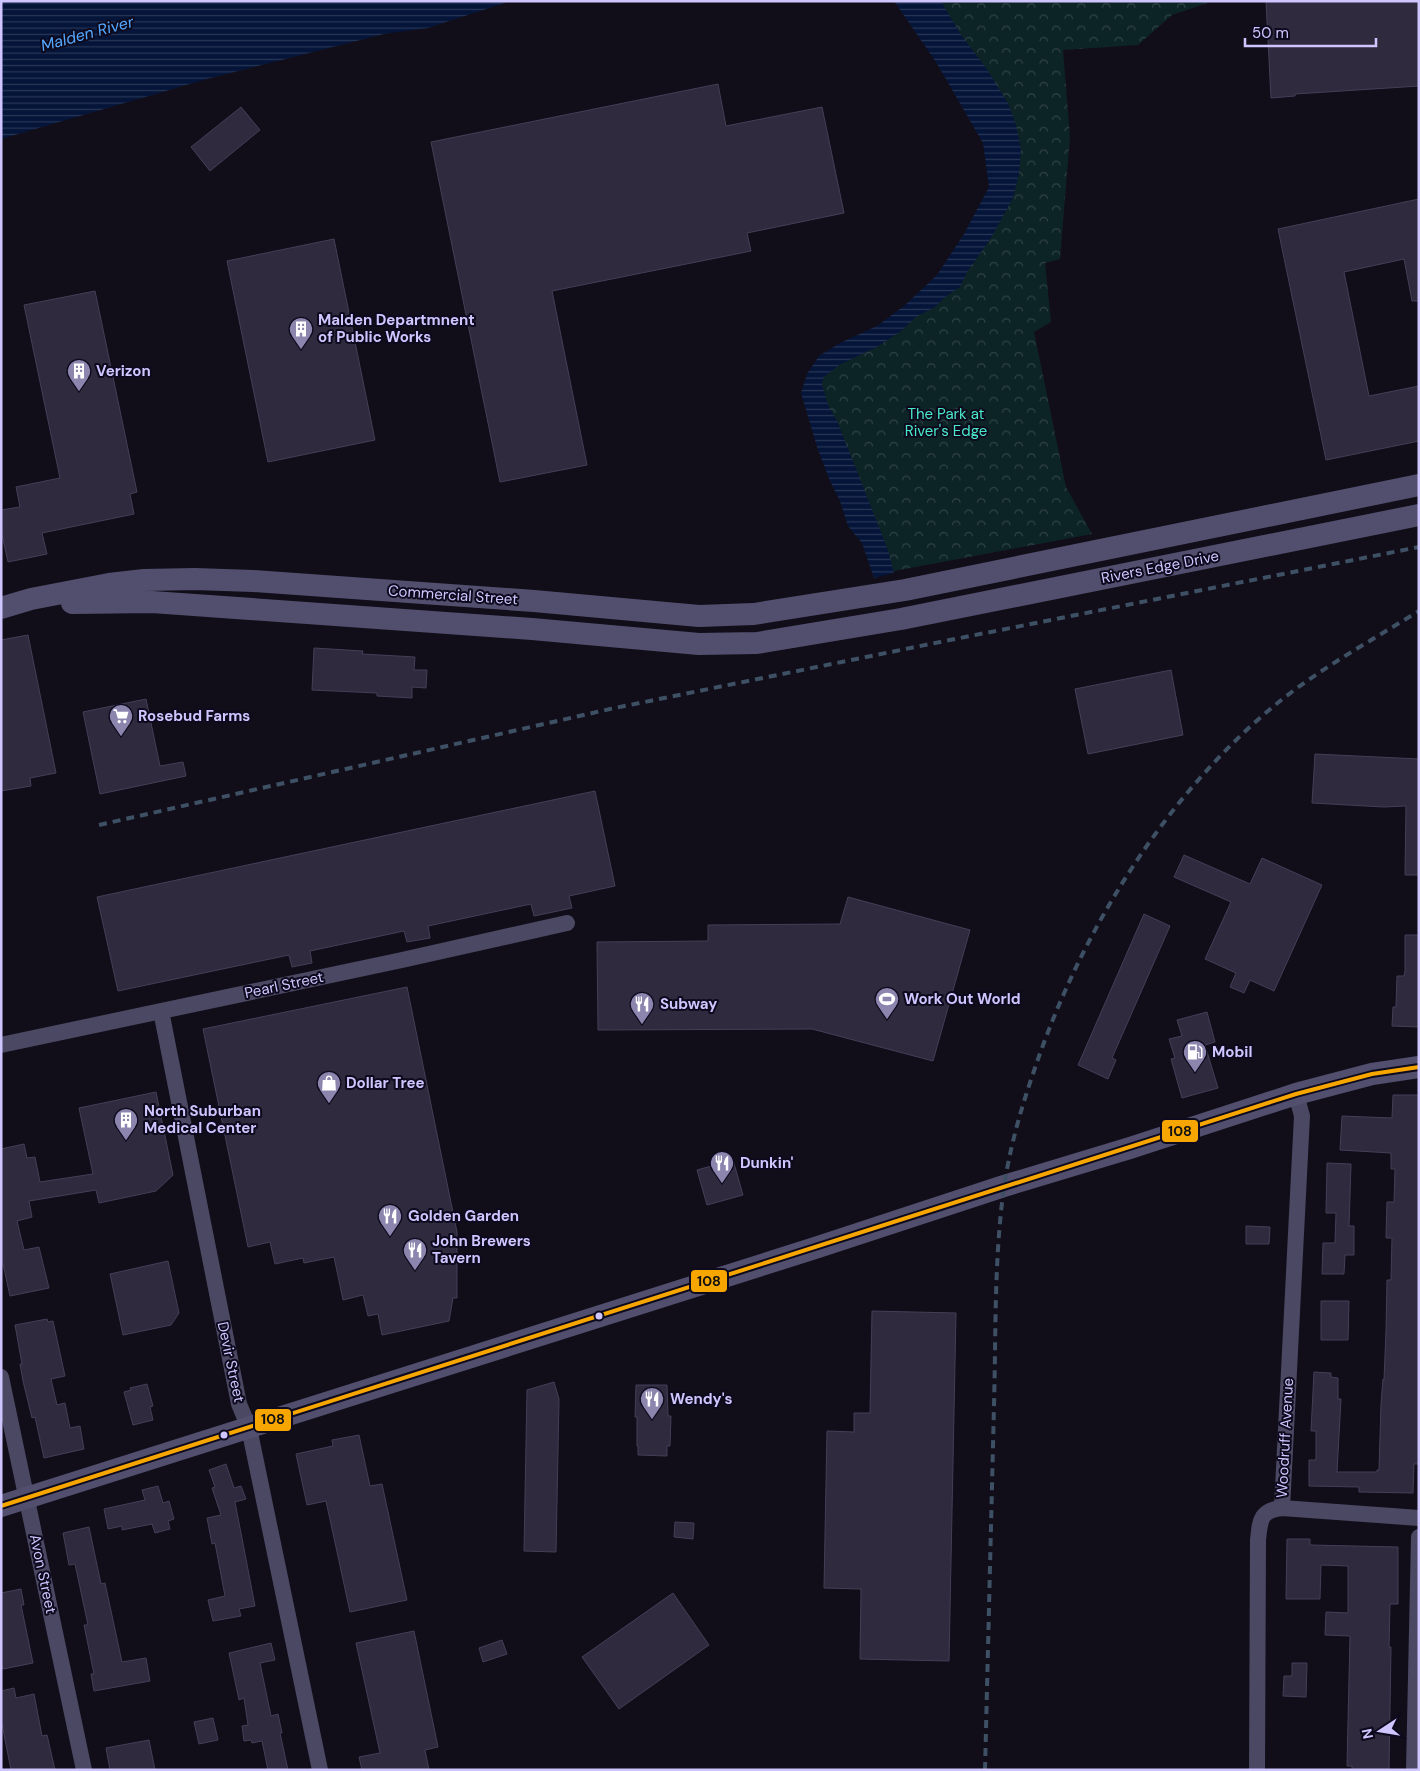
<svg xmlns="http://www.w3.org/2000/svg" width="1420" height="1771" font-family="'DM Sans',sans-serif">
	<defs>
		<pattern id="park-crowns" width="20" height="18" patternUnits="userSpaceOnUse" patternTransform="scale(1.25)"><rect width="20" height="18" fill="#0d2426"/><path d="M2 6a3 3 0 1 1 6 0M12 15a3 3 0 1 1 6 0" fill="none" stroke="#2f4247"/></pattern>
		<pattern id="water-rules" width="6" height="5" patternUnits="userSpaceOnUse" patternTransform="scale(1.25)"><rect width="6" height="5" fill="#051539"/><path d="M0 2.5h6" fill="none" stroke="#283657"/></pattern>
	</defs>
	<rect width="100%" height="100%" fill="#110e1a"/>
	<!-- park -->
	<path fill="url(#park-crowns)" d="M936,1H1213L1172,15L1138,45L1063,50L1070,137L1060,259L1045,263L1051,322L1034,332L1066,487L1092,534L889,572L816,374L879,342L1008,197Z"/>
	<!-- water -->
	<path fill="url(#water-rules)" d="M1,1H511L428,28L384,34L207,79L1,139Z
		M894,1H941L961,35L986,68L1008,103L1016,125L1021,149L1019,174L1013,198L991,238L967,272L960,287L945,297L935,307L916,317L901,331L877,347L839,365L824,377L822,384L828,405L837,421L860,479L888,550L894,573L874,578L862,543L848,526L840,501L830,481L818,450L801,393L807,374L819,356L840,343L877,326L904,306L937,275L964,234L989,187L983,143L936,62Z"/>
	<!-- building -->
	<path fill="#2f2a3d" stroke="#443f58" d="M1266,1H1419V86L1295,94V96L1271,98Z
		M718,84L726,126L822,107L844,213L747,233L751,251L552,291L587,465L500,482L431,142Z
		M241,107L260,130L210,171L191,147Z
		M1419,199V301H1412L1404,259L1344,272L1369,396L1419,386V441L1326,460L1278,229Z
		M334,239L375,440L268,462L227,261Z
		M95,291L137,492L130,494L134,514L42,533L47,554L8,562L1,530V510L20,507L16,487L60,478L24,305Z
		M28,635L56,773L30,778L31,786L1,791V640Z
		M314,648L363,651L362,654L415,657L414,670H427L426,688L412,687V698L377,696V693L312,690Z
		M1171,670L1183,735L1088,754L1075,689Z
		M146,699L160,766L183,762L186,776L100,794L83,712Z
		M1315,754L1419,759V875H1405L1406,806L1384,807L1312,803Z
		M595,791L615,886L569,896L572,908L534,916L531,904L428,926L430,938L407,942L404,931L310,951L312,963L292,967L289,955L118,991L97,897Z
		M1184,855L1250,884L1262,858L1322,885L1274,991L1250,980L1244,993L1230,987L1236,973L1205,959L1231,902L1174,877Z
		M848,897L970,930L933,1061L812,1029L598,1030L597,942L708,941V925L840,924Z
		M1144,914L1170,926L1112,1058L1116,1060L1108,1079L1078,1065Z
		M1405,935H1419V1027L1392,1026L1393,1007H1396L1397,976H1404L1405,971Z
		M407,987L457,1232V1298H453L449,1321L382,1335L378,1314L368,1316L363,1295L343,1300L334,1257L304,1263L303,1258L275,1264L270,1242L248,1247L203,1029Z
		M1207,1012L1215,1042L1205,1045L1218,1088L1182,1098L1171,1059L1175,1058L1169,1039L1182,1036L1177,1020Z
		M156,1092L173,1175L156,1191L99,1203L96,1190L29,1201L32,1217L17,1221L24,1250L39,1247L49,1288L10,1296L3,1264H1V1149L24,1144L27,1158L35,1157L40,1182L93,1174L79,1108Z
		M1393,1095H1419V1464H1414L1413,1493L1359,1492V1487L1309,1486V1460H1316V1431H1311L1314,1372L1331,1373V1377L1338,1378V1399H1341L1337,1472H1377V1470H1379L1381,1404L1383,1379L1384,1380L1386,1331L1387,1280H1391L1392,1238H1386L1387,1202H1394L1395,1169H1391V1153L1340,1150L1342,1116L1392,1118Z
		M733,1160L743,1195L707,1205L697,1170Z
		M1327,1163L1351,1164L1349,1226H1354V1255H1345L1344,1274H1322L1323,1243H1335L1336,1213H1326Z
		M1246,1226L1270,1227L1269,1244H1246Z
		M168,1261L179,1313L171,1325L123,1335L110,1274Z
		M1321,1301H1349L1348,1340H1321Z
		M872,1311L956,1313L949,1661L860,1659L861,1589L824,1588L827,1431L854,1432V1413H870Z
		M47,1319L48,1322L53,1321L65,1376L51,1379L57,1405L65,1403L70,1428L80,1426L84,1449L44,1458L35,1417L32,1418L23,1381L20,1364H22L15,1325Z
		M554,1382L559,1399L556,1552L524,1551L527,1390Z
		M147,1384L153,1406L150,1407L153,1420L133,1425L124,1392L131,1390L130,1388Z
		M636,1385H667L668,1416H671L670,1446H667V1456L638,1455V1446H637V1417H635Z
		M359,1435L370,1486L382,1484L407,1600L350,1612L326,1501L307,1505L296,1454L333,1446L332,1440Z
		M226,1464L234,1488L241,1486L246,1499L235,1502L255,1606L239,1609L241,1616L213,1621L208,1600L225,1596L215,1543L212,1544L207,1518L221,1515L212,1488L215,1487L209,1470Z
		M158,1486L163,1503L169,1501L174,1519L168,1521L170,1529L155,1533L152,1524L122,1530V1526L108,1529L104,1509L145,1500L142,1490Z
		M675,1522L694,1523L693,1539L674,1537Z
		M89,1527L101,1584L105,1583L122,1662L146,1658L150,1681L94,1691L91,1674H94L84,1625H88L75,1564L69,1565L63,1533Z
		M1287,1539H1310V1545L1398,1547V1604H1390L1389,1647H1391L1389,1770H1352V1766H1347L1350,1636L1325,1635L1326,1612L1348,1613V1566L1321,1565L1320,1599H1286Z
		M21,1589L24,1605H21L33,1663L3,1669L1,1660V1593Z
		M673,1593L709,1645L619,1709L582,1657Z
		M414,1631L438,1747L425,1750L429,1770H362L359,1757L380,1753L356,1643Z
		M502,1640L507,1654L483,1662L479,1648Z
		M271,1643L275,1660L260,1663L271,1716L278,1714L282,1733H280L288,1770H268L262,1741L252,1743L251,1740L244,1741L242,1726L248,1725L244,1698L239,1700L229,1653Z
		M1292,1663H1307L1306,1697L1283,1696L1284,1676H1292Z
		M14,1688L16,1698L34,1694L42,1736L47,1735L55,1770H11L1,1719V1691Z
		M213,1718L218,1740L199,1744L194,1722Z
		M149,1740L155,1770H110L106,1748Z"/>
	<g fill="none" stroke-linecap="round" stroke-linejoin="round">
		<!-- street -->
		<path stroke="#4b4863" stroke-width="16" d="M161,1011L239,1404L249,1428L320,1770
			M1,1045L402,960L567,923
			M1,1377L84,1770
			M1282,1508L1419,1518
			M1257,1770L1258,1540C1260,1521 1260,1510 1282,1508L1302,1116L1296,1094
			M1414,1770L1419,1537"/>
		<!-- secondary -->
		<path stroke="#524f6e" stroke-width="22" d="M72,603L152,602L532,629L699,644L757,643L901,619L1419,515
			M1,608L31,599L109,584L144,580L195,579L253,581L534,601L699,616L754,614L905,590L1419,485
			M1,1506L815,1248L1004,1186L1130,1148L1296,1094L1372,1074L1419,1067"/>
		<!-- rail -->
		<path stroke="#3e5064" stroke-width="4" stroke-dasharray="8 6" stroke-linecap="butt" d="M99,825L610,709L940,642L1419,547
			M985,1770C988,1648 991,1527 994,1405C996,1333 994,1259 1004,1187C1010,1146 1022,1105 1036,1065C1082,930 1167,792 1280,701C1323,667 1372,640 1419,611"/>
		<!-- bus-1 casing -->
		<g stroke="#0e0a1e" stroke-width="8">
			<path id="bus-1" d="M1,1506L1296,1094L1372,1074L1419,1067"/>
		</g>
		<!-- bus-1 -->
		<use href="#bus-1" stroke="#f7a600" stroke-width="4"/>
	</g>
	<!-- icons -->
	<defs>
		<g id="building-pin" transform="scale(1.25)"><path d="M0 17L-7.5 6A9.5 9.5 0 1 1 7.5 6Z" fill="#8c86af" stroke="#0e0a1e"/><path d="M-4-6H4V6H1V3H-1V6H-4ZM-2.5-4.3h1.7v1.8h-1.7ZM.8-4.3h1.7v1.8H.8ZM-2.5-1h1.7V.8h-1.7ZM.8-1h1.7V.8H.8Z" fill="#fff"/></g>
		<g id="supermarket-pin" transform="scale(1.25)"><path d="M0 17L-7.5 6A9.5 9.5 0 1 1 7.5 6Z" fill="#8c86af" stroke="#0e0a1e"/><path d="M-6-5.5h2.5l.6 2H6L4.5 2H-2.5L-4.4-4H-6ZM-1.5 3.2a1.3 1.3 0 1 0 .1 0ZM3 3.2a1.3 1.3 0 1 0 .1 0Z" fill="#fff"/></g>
		<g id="stadium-pin" transform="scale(1.25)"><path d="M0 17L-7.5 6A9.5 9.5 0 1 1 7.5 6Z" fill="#8c86af" stroke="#0e0a1e"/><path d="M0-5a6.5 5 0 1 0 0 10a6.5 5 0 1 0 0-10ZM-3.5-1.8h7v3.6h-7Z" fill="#fff"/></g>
		<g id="restaurant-pin" transform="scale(1.25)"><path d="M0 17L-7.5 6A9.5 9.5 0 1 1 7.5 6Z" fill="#8c86af" stroke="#0e0a1e"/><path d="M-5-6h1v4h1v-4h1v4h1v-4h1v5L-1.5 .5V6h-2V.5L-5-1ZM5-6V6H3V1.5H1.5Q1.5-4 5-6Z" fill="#fff"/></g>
		<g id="fuel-pin" transform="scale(1.25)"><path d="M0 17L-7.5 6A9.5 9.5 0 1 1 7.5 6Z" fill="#8c86af" stroke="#0e0a1e"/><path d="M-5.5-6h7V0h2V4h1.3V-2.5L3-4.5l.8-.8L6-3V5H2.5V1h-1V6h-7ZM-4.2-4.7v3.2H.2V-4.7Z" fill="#fff"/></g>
		<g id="shop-pin" transform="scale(1.25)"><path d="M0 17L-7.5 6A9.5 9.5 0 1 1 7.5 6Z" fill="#8c86af" stroke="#0e0a1e"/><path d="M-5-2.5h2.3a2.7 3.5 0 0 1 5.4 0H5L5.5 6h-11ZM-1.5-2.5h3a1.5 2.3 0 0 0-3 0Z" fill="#fff"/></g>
	</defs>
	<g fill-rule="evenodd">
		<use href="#building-pin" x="301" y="329"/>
		<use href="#building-pin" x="79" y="371"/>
		<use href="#supermarket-pin" x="121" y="716"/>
		<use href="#stadium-pin" x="887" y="999"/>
		<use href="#restaurant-pin" x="642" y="1004"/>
		<use href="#fuel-pin" x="1195" y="1052"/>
		<use href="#shop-pin" x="329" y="1083"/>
		<use href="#building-pin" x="126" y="1120"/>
		<use href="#restaurant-pin" x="722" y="1163"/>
		<use href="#restaurant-pin" x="390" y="1216"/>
		<use href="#restaurant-pin" x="415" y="1250"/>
		<use href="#restaurant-pin" x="652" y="1399"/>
	</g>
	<!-- markers -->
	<g fill="#cfc6ff" stroke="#0e0a1e" stroke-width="2">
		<circle cx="599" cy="1316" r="4.5"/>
		<circle cx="224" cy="1435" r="4.5"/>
	</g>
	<g text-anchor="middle" stroke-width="4" stroke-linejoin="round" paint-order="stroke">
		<!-- poi labels -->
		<g font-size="15" font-weight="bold" fill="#cfc6ff" stroke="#0e0a1e" text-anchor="start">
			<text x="318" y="325">Malden Departmnent<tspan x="318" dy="17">of Public Works</tspan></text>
			<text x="96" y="376">Verizon</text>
			<text x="138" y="721">Rosebud Farms</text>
			<text x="904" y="1004">Work Out World</text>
			<text x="660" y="1009">Subway</text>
			<text x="1212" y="1057">Mobil</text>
			<text x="346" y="1088">Dollar Tree</text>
			<text x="144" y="1116">North Suburban<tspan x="144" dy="17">Medical Center</tspan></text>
			<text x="740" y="1168">Dunkin'</text>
			<text x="408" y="1221">Golden Garden</text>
			<text x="432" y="1246">John Brewers<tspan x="432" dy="17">Tavern</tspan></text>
			<text x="670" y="1404">Wendy's</text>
		</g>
		<!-- park labels -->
		<g font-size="15" fill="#49e9c8" stroke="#0e0a1e">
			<text x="946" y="419">The Park at<tspan x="946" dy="17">River's Edge</tspan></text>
		</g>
		<!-- street labels -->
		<g font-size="15" fill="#cfc6ff" stroke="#0e0a1e">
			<text transform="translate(1160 567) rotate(-11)" y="5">Rivers Edge Drive</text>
			<text transform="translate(453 595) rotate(4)" y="5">Commercial Street</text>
			<text transform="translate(284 985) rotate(-12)" y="5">Pearl Street</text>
			<text transform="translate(231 1362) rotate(78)" y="5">Devir Street</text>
			<text transform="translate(1285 1438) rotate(-87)" y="5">Woodruff Avenue</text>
			<text transform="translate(43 1574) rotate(78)" y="5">Avon Street</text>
		</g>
		<!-- water labels -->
		<g font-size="16" font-style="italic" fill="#54a8ff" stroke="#0e0a1e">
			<text transform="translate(87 33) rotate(-15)" y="6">Malden River</text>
		</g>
	</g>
	<g stroke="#0e0a1e" stroke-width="2">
		<rect x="1161" y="1119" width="38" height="24" rx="5" fill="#f7a600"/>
		<rect x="690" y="1269" width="38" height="24" rx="5" fill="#f7a600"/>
		<rect x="254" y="1408" width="38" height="24" rx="5" fill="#f7a600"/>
	</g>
	<g font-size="14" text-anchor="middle" font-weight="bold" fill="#111">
		<text x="1180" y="1136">108</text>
		<text x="709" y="1286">108</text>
		<text x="273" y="1424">108</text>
	</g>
	<!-- border -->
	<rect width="1420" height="1771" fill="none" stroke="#cfc6ff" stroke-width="5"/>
	<!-- north arrow -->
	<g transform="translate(1380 1731) rotate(258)" stroke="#0e0a1e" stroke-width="4" paint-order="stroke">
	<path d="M0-4L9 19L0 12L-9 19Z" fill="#cfc6ff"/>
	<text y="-8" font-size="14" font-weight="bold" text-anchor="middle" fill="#cfc6ff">N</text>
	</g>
	<!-- scale -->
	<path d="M1245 38v8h131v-8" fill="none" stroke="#cfc6ff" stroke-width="2.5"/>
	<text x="1252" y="38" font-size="15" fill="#cfc6ff" stroke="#0e0a1e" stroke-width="4" paint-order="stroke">50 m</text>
</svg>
